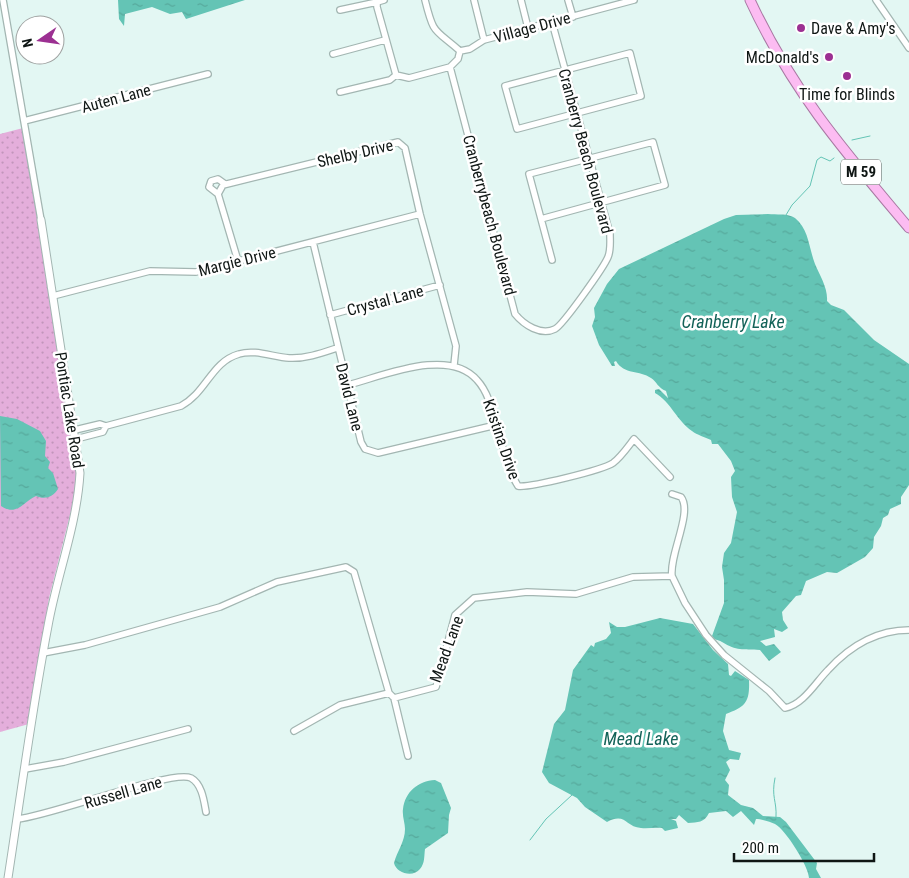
<svg xmlns="http://www.w3.org/2000/svg" width="909" height="878" font-family="'Roboto Condensed',sans-serif">
	<defs>
		<pattern id="grass-dots" width="8" height="8" patternUnits="userSpaceOnUse" patternTransform="scale(1.25)"><rect width="8" height="8" fill="#e4aedb"/><path d="M2 2h.1M6 6h.1" fill="none" stroke="#c295bb" stroke-width="1.8" stroke-linecap="round"/></pattern>
		<pattern id="water-ripples" width="26" height="14" patternUnits="userSpaceOnUse" patternTransform="scale(1.25)"><rect width="26" height="14" fill="#64c4b5"/><path d="M2 4q2-2 4 0t4 0M15 11q2-2 4 0t4 0" fill="none" stroke="#56a89b"/></pattern>
	</defs>
	<rect width="100%" height="100%" fill="#e3f7f3"/>
	<!-- grass -->
	<path fill="url(#grass-dots)" d="M23,128L77,474L76,491L49,598L29,724L0,732V134Z"/>
	<!-- water -->
	<path fill="url(#water-ripples)" d="M118,0H245L186,19L182,12L170,14L152,7L125,14L124,26L119,19Z
		M768,214C776,215 788,213 795,218C809,229 809,249 815,264C820,276 828,288 827,301L831,305L844,310L874,340L909,364V485L901,497V504L890,509L888,515L883,518L881,526L874,537L873,548L865,557L837,573L827,572L806,581L801,595L796,596L782,612L783,620L788,628L782,632L774,629L775,637L760,641L766,646L774,644L781,652L769,661L760,650C742,649 737,651 722,642C717,639 715,641 712,636L724,603V580L722,567L724,553L731,543L737,512L732,497L731,477L735,471L731,461L718,444H712L711,440C705,437 697,435 692,431C677,421 671,402 655,393V390L659,389L668,398L666,391C658,388 657,382 651,378C640,370 624,375 616,361L614,362L615,366H612L599,345L592,326L595,317L594,308L607,284L619,269L724,219L736,215Z
		M0,416L17,419L40,431L46,441L45,456L50,462L48,468L53,473L58,489C53,497 45,500 36,496C24,501 17,517 1,506Z
		M660,618L693,624L713,650L728,664L729,675L731,676L735,671L749,680C750,703 745,707 726,714L723,731L729,750L741,753L739,760L730,759L726,762L730,770L725,780L729,785L728,795L741,805L753,808L763,816L780,817L786,822L817,863L816,869L821,878H809C809,867 786,830 775,824C771,822 762,819 756,819L754,825L741,811L733,817L726,811L709,813C704,823 698,822 688,823L679,815L676,819H671L676,821L678,828L665,831L662,828C655,827 648,829 641,828C625,827 626,812 607,822L585,807L577,798L549,783L542,772L554,724L565,710L573,670L591,645L594,647L595,643L606,639L611,633L609,622L617,627H625Z
		M435,780L441,783L451,808L449,815L448,833L425,849C424,856 425,863 420,869C413,878 396,873 394,863C397,851 405,842 405,829C405,823 402,816 403,809C405,792 418,781 435,780Z"/>
	<g fill="none" stroke-linecap="round" stroke-linejoin="round">
		<!-- stream -->
		<path stroke="#64c4b5" stroke-width="1" d="M852,140L870,136
			M786,215L792,205L810,186L817,160L821,157L830,161L834,158
			M775,778C771,797 777,801 776,817
			M530,840L546,819L572,795"/>
		<!-- minor casing -->
		<g stroke="#a3b6b2" stroke-width="8">
			<path id="minor" d="M3,0L41,220
				M384,0L377,2V7L396,75
				M425,0C434,36 434,28 460,51
				M474,0L484,40
				M521,0L528,28
				M568,0L573,17
				M876,0L909,48
				M340,10L377,2
				M460,51L470,49L484,40L634,0
				M630,53L641,96L517,129L505,86Z
				M333,54L385,40
				M450,67L515,314C524,325 541,336 555,329C563,325 604,267 608,257C611,250 610,242 610,234L552,22
				M396,75L409,78L450,67L458,59L460,51
				M340,92L390,80L396,75
				M24,121L208,74
				M218,194L209,187L211,181L218,179L225,184
				M541,219L665,185L653,142L529,174L552,260
				M313,242L361,442L365,449L378,453L496,425
				M238,261L218,194L223,185L398,142L405,148L420,214L456,346L454,365
				M53,296L150,271L196,272L420,214
				M330,315L440,285
				M348,385C383,376 449,347 477,380C490,394 493,415 498,432C504,449 508,471 518,486C529,488 603,470 613,463C621,457 627,448 634,439L670,477
				M75,430L100,424L106,426L181,406C207,392 211,362 239,354C255,349 273,357 289,358C305,359 322,353 337,348
				M76,439L103,432L106,426
				M672,494L681,497C693,512 669,555 672,576
				M43,653L85,645L220,607L277,582L346,567L354,572L389,693L394,698L436,687L455,615L474,598L527,592L576,594L633,577L672,576L685,603L706,635L724,655L769,691L785,708C803,705 816,682 828,670C850,646 876,630 909,630
				M394,698L408,756
				M294,731L340,705L389,693
				M25,769L64,762L188,729
				M17,819C51,816 172,769 191,778C202,784 204,801 206,812"/>
		</g>
		<!-- tertiary casing -->
		<g stroke="#a3b6b2" stroke-width="9">
			<path id="tertiary" d="M8,878C21,794 32,709 48,626C57,575 77,525 80,473L41,220"/>
		</g>
		<!-- trunk casing -->
		<g stroke="#a878a2" stroke-width="11">
			<path id="trunk" d="M750,0C792,91 845,152 909,228"/>
		</g>
		<!-- minor -->
		<use href="#minor" stroke="#fff" stroke-width="5.5"/>
		<!-- tertiary -->
		<use href="#tertiary" stroke="#fff" stroke-width="7"/>
		<!-- trunk -->
		<use href="#trunk" stroke="#fcbcf2" stroke-width="9"/>
	</g>
	<!-- markers -->
	<g fill="#9c3092" stroke="#fff" stroke-width="2">
		<circle cx="801" cy="28" r="5"/>
		<circle cx="829" cy="57" r="5"/>
		<circle cx="847" cy="76" r="5"/>
	</g>
	<g text-anchor="middle" stroke-width="5" stroke-linejoin="round" paint-order="stroke">
		<!-- shield labels -->
		<rect fill="#fff" stroke="#575c5a" stroke-width="1" x="841" y="159.5" width="40" height="25" rx="4"/>
		<g font-size="15" font-weight="bold" fill="#0f1614">
			<text x="861" y="177">M 59</text>
		</g>
		<!-- street labels -->
		<g font-size="16" fill="#0f1614" stroke="#fff">
			<text transform="translate(532 27) rotate(-15)" y="6">Village Drive</text>
			<text transform="translate(116 98) rotate(-15)" y="6">Auten Lane</text>
			<text transform="translate(586 151) rotate(75)" y="6">Cranberry Beach Boulevard</text>
			<text transform="translate(355 153) rotate(-13)" y="6">Shelby Drive</text>
			<text transform="translate(490 215) rotate(75)" y="6">Cranberrybeach Boulevard</text>
			<text transform="translate(237 261) rotate(-14)" y="6">Margie Drive</text>
			<text transform="translate(385 300) rotate(-15)" y="6">Crystal Lane</text>
			<text transform="translate(350 397) rotate(76)" y="6">David Lane</text>
			<text transform="translate(70 410) rotate(81)" y="6">Pontiac Lake Road</text>
			<text transform="translate(502 439) rotate(71)" y="6">Kristina Drive</text>
			<text transform="translate(446 649) rotate(-70)" y="6">Mead Lane</text>
			<text transform="translate(123 792) rotate(-16)" y="6">Russell Lane</text>
		</g>
		<!-- poi labels -->
		<g font-size="16" fill="#0f1614" stroke="#fff" text-anchor="start">
			<text x="811" y="34">Dave &amp; Amy's</text>
			<text x="819" y="63" text-anchor="end">McDonald's</text>
			<text x="847" y="100" text-anchor="middle">Time for Blinds</text>
		</g>
		<!-- water labels -->
		<g font-size="18" font-style="italic" fill="#136258" stroke="#fff">
			<text x="733" y="328">Cranberry Lake</text>
			<text x="641" y="745">Mead Lake</text>
		</g>
	</g>
	<!-- north arrow -->
	<g transform="translate(40 40) rotate(257)"><circle r="24" fill="#ffffff" stroke="#9fa2a1"/>
	<path d="M0-4L9 19L0 12L-9 19Z" fill="#9c3092"/>
	<text y="-8" font-size="14" font-weight="bold" text-anchor="middle" fill="#0f1614">N</text>
	</g>
	<!-- scale -->
	<path d="M734 853v8h140v-8" fill="none" stroke="#0f1614" stroke-width="2.5"/>
	<text x="742" y="853" font-size="15" fill="#0f1614" stroke="#ffffff" stroke-width="4" paint-order="stroke">200 m</text>
</svg>
